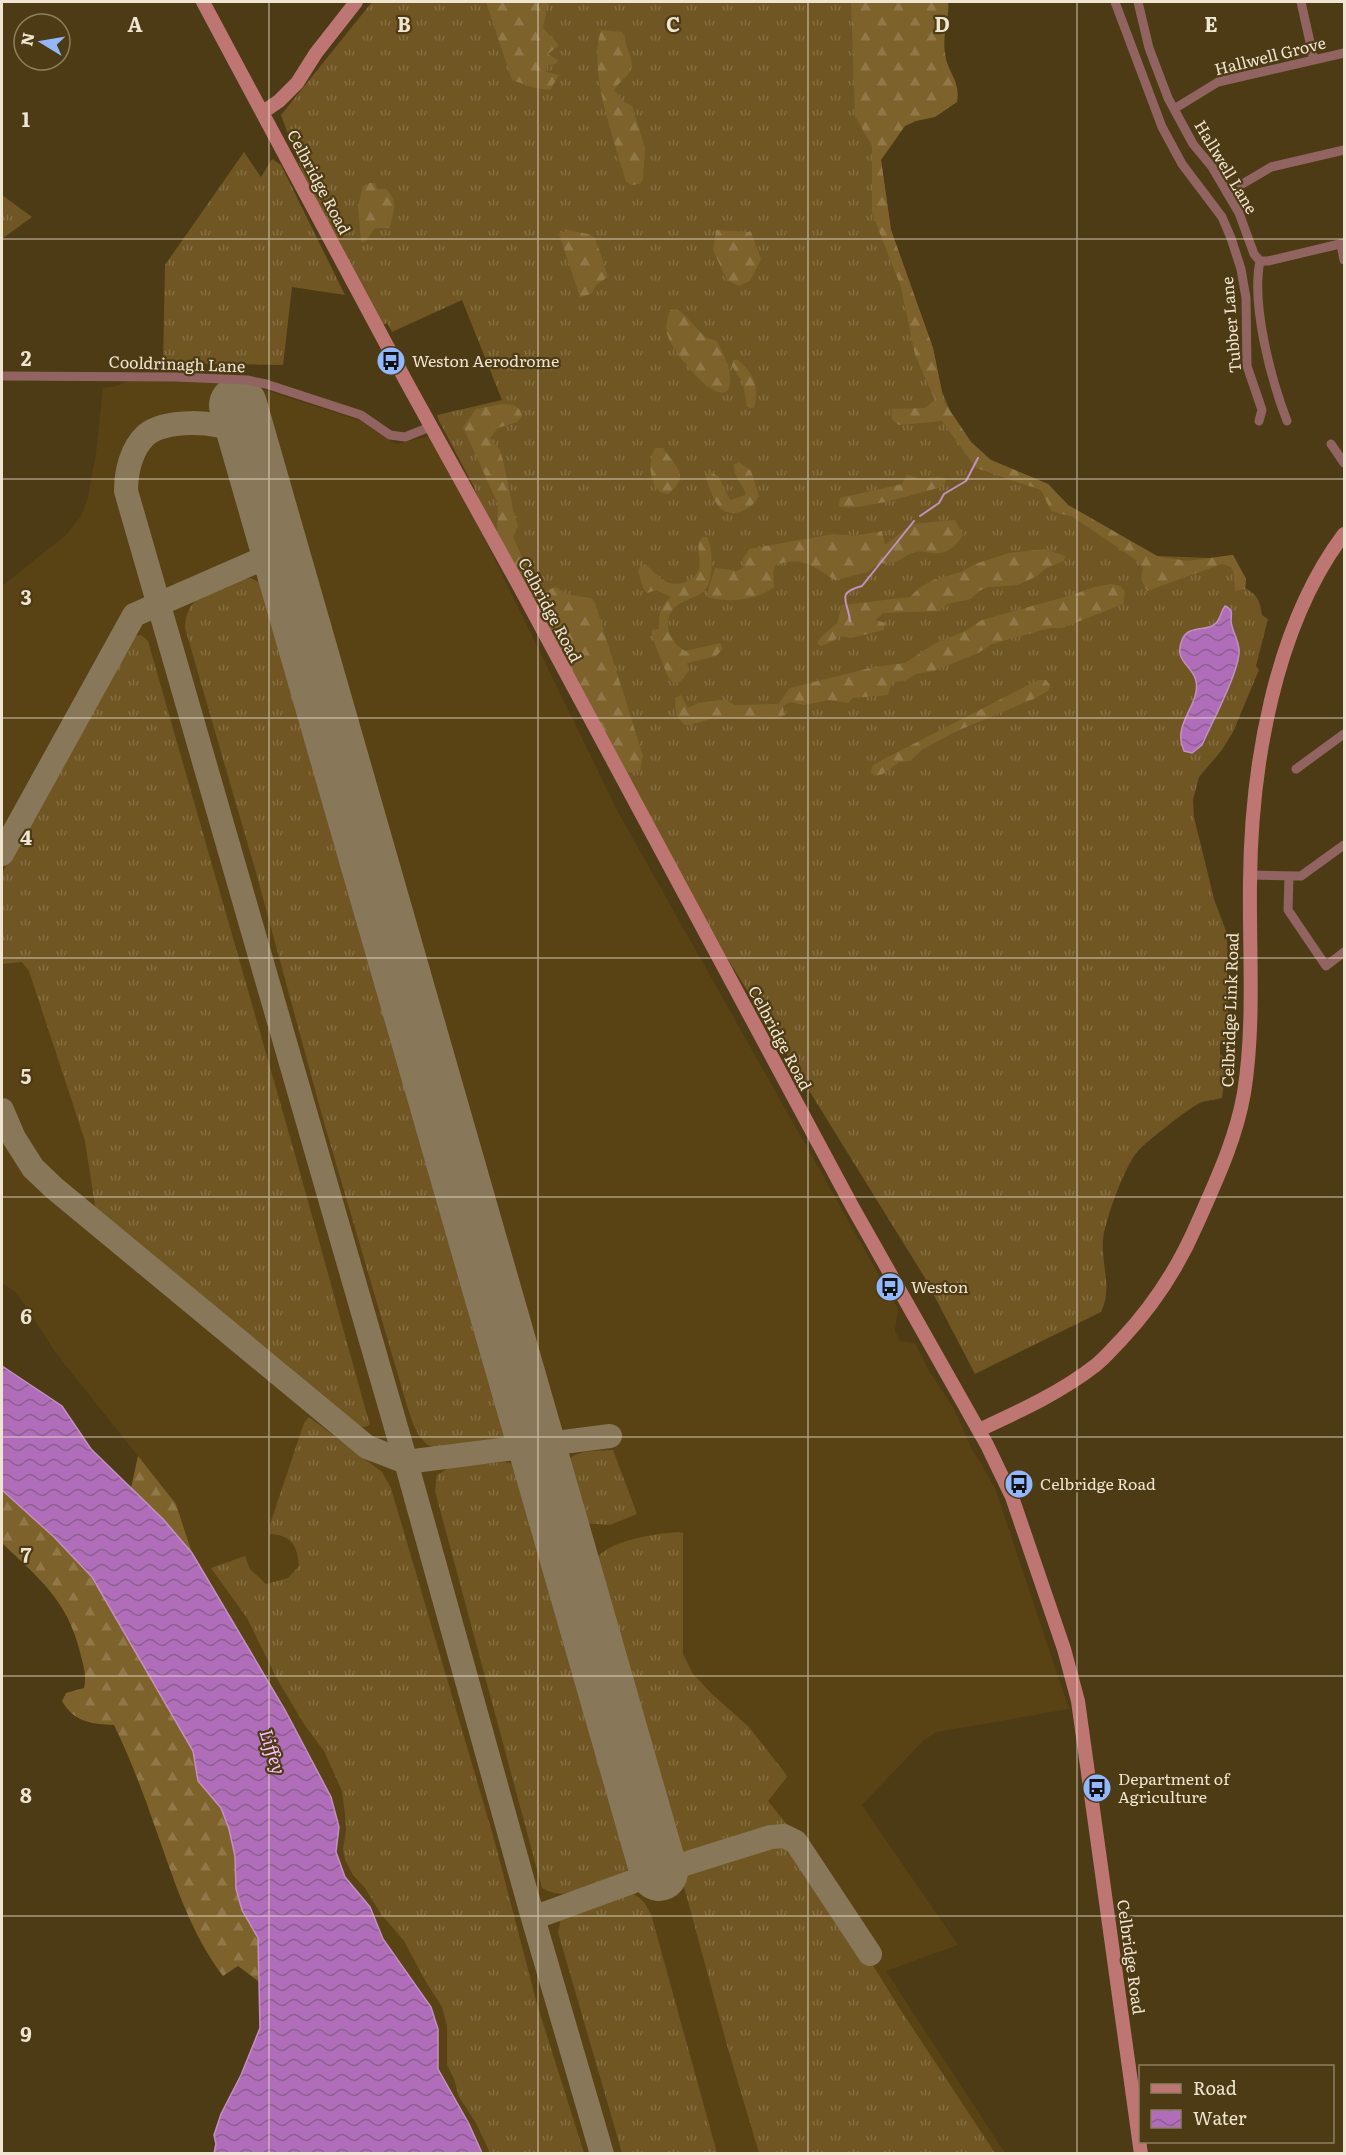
<svg xmlns="http://www.w3.org/2000/svg" width="1346" height="2155" font-family="Literata,serif">
	<defs>
		<pattern id="grass-tufts" width="24" height="20" patternUnits="userSpaceOnUse" patternTransform="scale(1.5)"><rect width="24" height="20" fill="#6f5623"/><path d="M3 7l-1-3M5 7V3M7 7l1-3M15 17l-1-3M17 17v-4M19 17l1-3" fill="none" stroke="#846e42"/></pattern>
		<pattern id="forest-firs" width="22" height="20" patternUnits="userSpaceOnUse" patternTransform="scale(1.5)"><rect width="22" height="20" fill="#7e622b"/><path d="M5 1l3.5 6h-7zM16 11l3.5 6h-7z" fill="#917849"/></pattern>
		<pattern id="water-waves" width="16" height="10" patternUnits="userSpaceOnUse" patternTransform="scale(1.5)"><rect width="16" height="10" fill="#b06dba"/><path d="M0 5q4-4 8 0t8 0" fill="none" stroke="#8c5f8f"/></pattern>
	</defs>
	<rect width="100%" height="100%" fill="#4d3b15"/>
	<!-- built -->
	<path fill="#594214" d="M130,380L240,382L361,421L396,444L434,435L618,812L898,1309L895,1331L900,1341L915,1343L928,1369L954,1409L972,1449L995,1488L1069,1709L937,1732L924,1740L862,1805L958,1945L886,1971L1005,2153H482L469,2124L438,2069V2029L431,2007L383,1939L370,1907L345,1877L336,1852L339,1827L255,1660L192,1553L176,1504L55,1352L17,1293L2,1283V586L67,534L81,516L87,501L96,453L103,388L117,386Z"/>
	<!-- grass -->
	<path fill="url(#grass-tufts)" d="M372,2H888L881,160L891,230L933,348L942,392L951,412L971,442L990,460L1048,484L1068,505L1157,556L1211,558L1233,555L1246,579L1245,588C1258,595 1260,601 1262,615L1268,619L1256,666L1259,670L1233,732L1222,750L1199,777L1193,800L1194,817L1214,899L1227,934L1229,1042L1220,1044V1054L1227,1060L1222,1098C1215,1100 1206,1100 1200,1103C1189,1108 1147,1141 1138,1151C1125,1165 1105,1220 1103,1240C1101,1265 1113,1288 1101,1312L975,1374L925,1278L711,932L480,504L474,487L439,421L437,415L502,400L462,300L392,332L387,323L383,325L304,177L281,115Z
		M244,152L261,177L272,159L281,165L345,295L292,287L283,365L163,363L165,265Z
		M2,195L32,217L2,239Z
		M251,578L262,584L269,594L399,1037L503,1410L508,1438L438,1449C419,1445 414,1426 408,1409L323,1119L257,876L185,628C186,603 198,597 219,588C230,584 240,580 251,578Z
		M141,635L148,641L298,1165L367,1415L370,1424L366,1427L354,1426L96,1212L85,1141L29,971L22,962L2,964V873L40,806L125,646L133,636Z
		M309,1417L382,1472L391,1488L494,1839L537,2004L584,2153H490L476,2123L459,2097L454,2079L447,2065V2026L442,2007L426,1982L404,1941L381,1914L365,1888L353,1875L345,1860L343,1849L346,1831L345,1814L342,1791L324,1751L304,1724L276,1677L247,1618L211,1568L245,1556L250,1569L266,1584L288,1578L299,1566C297,1545 292,1535 269,1534L270,1524L304,1423Z
		M613,1450L637,1514L610,1525L578,1523C574,1506 555,1465 575,1455C585,1450 602,1451 613,1450Z
		M504,1462L515,1464L520,1472L551,1574L627,1854L629,1868L625,1873C600,1882 567,1904 542,1888L435,1491L437,1475L450,1467Z
		M679,1532L683,1533V1654L693,1674L712,1694L748,1726L785,1773L787,1777L768,1801L788,1826L780,1832L744,1840L683,1859L674,1853L671,1848L648,1759L594,1565C599,1541 658,1533 679,1532Z
		M767,1843L782,1846L794,1858L844,1935L853,1933L900,2009L995,2153H759L728,2049L680,1872L692,1865Z
		M630,1893C642,1897 645,1903 651,1914L717,2153H622L558,1932L561,1919L572,1912Z"/>
	<!-- forest -->
	<path fill="url(#forest-firs)" d="M486,2H548L543,28L559,45L548,54L558,60L556,64L546,66V72L559,75L550,90L535,88L512,80Z
		M851,2H948C950,17 942,35 945,53C947,73 961,80 957,102L935,117L916,121L905,126L881,160L891,230L933,348L944,402L971,442L991,460L1048,484L1068,505L1157,556L1187,561L1233,555L1246,579L1245,589L1235,591L1234,574L1231,567L1222,564L1147,591L1141,579L1143,567L1136,560L1073,517L1051,511L1041,490L976,468L942,421L899,425L892,420V409L925,408L935,400L915,355L901,287L872,213V146L855,116Z
		M601,30L622,32C627,38 625,44 628,50C638,76 626,72 614,90L623,101L632,106L645,148L643,179L640,184L632,185L626,182C615,141 587,70 601,30Z
		M369,183H375L377,189H386C399,201 393,211 390,228H375L365,242L361,241L358,206L363,186Z
		M568,230L588,234L595,238L608,277L596,285L591,294L580,297L559,234Z
		M716,230L751,232L761,259L750,281L739,286L727,280L713,250Z
		M677,309C689,317 696,330 707,338C710,339 713,339 716,341C723,348 738,386 725,392C710,399 669,347 667,333C665,324 668,318 670,310Z
		M733,360H738C753,373 760,386 754,408L747,407L743,383L732,366Z
		M502,404C513,405 519,404 522,416L517,422L498,428L490,438L500,450L504,464L513,509L518,526L513,537L539,594L555,587L570,595L591,598L595,603L643,756L640,771L626,773L497,532L498,504L463,427L476,409Z
		M655,448H663C676,467 691,476 668,494C649,494 647,460 655,448Z
		M739,462L751,471L759,496C752,510 728,522 717,504C712,497 709,486 706,478L708,473L711,472L719,477L730,500L746,495C743,483 734,479 734,464Z
		M907,474C925,483 927,475 944,478L946,481L942,487C922,492 855,513 839,506L840,498L902,484Z
		M955,520L963,535C955,547 947,555 931,553C927,552 921,551 916,552C900,556 901,565 880,563L868,572L835,580C812,566 803,556 775,565L773,573L774,587C756,601 727,603 706,597L715,568L737,571L743,568V559L749,549L833,534L853,536L882,531L885,545L912,524Z
		M702,537H707C713,547 714,583 704,591C696,598 683,600 675,607C661,621 670,643 685,651L720,643L723,649L716,656L687,663L689,671L679,683H673L668,677L652,637V630L659,629C658,614 660,607 671,597L656,590L647,593L644,590L638,571L641,565L645,564C651,569 657,576 663,580C674,588 695,583 699,569C702,558 694,546 702,537Z
		M1044,549L1065,556L1064,561L1046,568L1037,576L1018,585L988,587L979,591L971,599L947,604L939,611L883,613L876,620L885,623L884,630L851,638L840,636L831,642L821,646L817,644L820,638L837,623L842,605L910,597L919,588L933,580L961,572L975,564L1009,553Z
		M1111,584L1120,586L1125,591L1123,604L1062,628H1050L992,644L978,653L934,671L916,674L905,681L892,682L888,695L853,698L848,703L829,700L804,705L790,702L783,706L784,715L779,719L714,718L690,725H684L676,714L675,698L681,695L688,708L698,703L720,700H726L735,705L778,704L790,688L874,667L905,663L934,644L965,631L982,620L1072,595L1094,587Z
		M1038,680H1046L1050,685L1049,690L1036,698L957,731L923,749L910,761L899,762L883,774L875,776L871,773L872,766L882,760Z
		M138,1456L176,1504L192,1553L163,1519L131,1488Z
		M2,1490L54,1537L92,1577L193,1751L198,1781L221,1808L229,1829L235,1856L236,1889L242,1910L258,1938V1981L238,1966L223,1976C189,1931 174,1879 155,1827C143,1792 130,1758 114,1725C91,1724 74,1722 62,1701L66,1693L84,1688C87,1675 83,1664 80,1652C67,1599 38,1578 2,1543Z"/>
	<!-- water -->
	<path fill="url(#water-waves)" stroke="#c391c1" stroke-width="1.5" d="M1225,606C1234,610 1231,614 1231,621C1232,631 1238,639 1239,649C1241,669 1211,724 1202,745L1192,753L1184,751C1171,724 1201,705 1196,681C1193,665 1173,662 1182,640C1189,623 1209,633 1217,622C1221,617 1221,611 1225,606Z
		M2,1366L62,1406L91,1449L163,1519L192,1553L285,1710L331,1797L339,1827L336,1852L345,1877L370,1907L383,1939L431,2007L438,2029V2069L469,2124L482,2153H214L216,2144L214,2135L221,2114L241,2075L260,2028L258,1938L242,1910L236,1889L235,1856L229,1829L221,1808L198,1781L193,1751L92,1577L54,1537L2,1490Z"/>
	<g fill="none" stroke-linecap="round" stroke-linejoin="round">
		<!-- stream -->
		<path stroke="#c391c1" stroke-width="2" d="M920,516L939,503L944,494L966,481L978,458
			M850,621C848,601 835,593 862,586L914,521"/>
		<!-- taxiway -->
		<path stroke="#887859" stroke-width="24" d="M252,453C248,445 246,438 239,433C219,420 164,419 146,435C131,449 126,472 126,491L406,1462L533,1918L602,2154
			M2,854L134,615L280,551
			M2,1110L14,1138L33,1168L54,1188L367,1447L406,1462L610,1436
			M533,1918L659,1872L771,1837L784,1836L796,1842L870,1954"/>
		<!-- runway -->
		<path stroke="#887859" stroke-width="58" d="M238,405L659,1872"/>
		<!-- street -->
		<path stroke="#916361" stroke-width="9" d="M1115,2L1162,127L1182,164L1222,217L1231,238L1241,269L1246,298L1247,366L1262,410L1259,421
			M1138,2L1149,48L1168,98L1193,144L1212,167L1239,213L1254,254L1260,261
			M1301,2L1314,60
			M1174,109L1218,82L1344,53
			M1227,193L1271,167L1344,150
			M1341,244L1344,260
			M1260,261C1251,305 1271,379 1287,421
			M1260,261H1268L1344,243
			M2,376L175,377L247,380L266,384L361,415L390,435L405,437L430,427
			M1331,444L1344,463
			M1296,769L1344,734
			M1250,875L1301,876L1344,845
			M1289,876L1288,910L1326,966L1344,952"/>
		<!-- secondary -->
		<path stroke="#be7673" stroke-width="14" d="M203,2L407,383L523,593L852,1206L987,1445L1012,1497L1064,1649L1078,1701L1141,2154
			M263,112L279,101L297,83L316,53L356,2
			M979,1430C1020,1411 1060,1393 1096,1365C1105,1358 1113,1348 1121,1340C1154,1305 1178,1268 1197,1224C1216,1181 1236,1139 1244,1093C1255,1024 1249,952 1250,882C1251,768 1274,627 1344,534"/>
	</g>
	<!-- grid -->
	<path fill="none" stroke="#f0e5d1" stroke-width="1.5" stroke-opacity="0.55" d="M269,2V2154M538,2V2154M808,2V2154M1077,2V2154M2,239H1344M2,479H1344M2,718H1344M2,958H1344M2,1197H1344M2,1437H1344M2,1676H1344M2,1916H1344"/>
	<!-- icons -->
	<defs>
		<g id="bus-disc" transform="scale(1.5)"><circle r="9.5" fill="#92b7fd" stroke="#4d3b15"/><path d="M-5-6H5V4H4V6H2V4H-2V6H-4V4H-5ZM-3.5-4V0h7V-4ZM-3.5 1.2v1.5H-2V1.2ZM2 1.2v1.5H3.5V1.2Z" fill="#111"/></g>
	</defs>
	<g fill-rule="evenodd">
		<use href="#bus-disc" x="391" y="361"/>
		<use href="#bus-disc" x="890" y="1287"/>
		<use href="#bus-disc" x="1019" y="1484"/>
		<use href="#bus-disc" x="1097" y="1788"/>
	</g>
	<g text-anchor="middle" stroke-width="4.5" stroke-linejoin="round" paint-order="stroke">
		<!-- street labels -->
		<g font-size="16" fill="#f0e5d1" stroke="#4d3b15">
			<text transform="translate(1270 56) rotate(-14)" y="6">Hallwell Grove</text>
			<text transform="translate(1226 167) rotate(59)" y="6">Hallwell Lane</text>
			<text transform="translate(319 182) rotate(62)" y="6">Celbridge Road</text>
			<text transform="translate(1231 325) rotate(-95)" y="6">Tubber Lane</text>
			<text transform="translate(177 364) rotate(2)" y="6">Cooldrinagh Lane</text>
			<text transform="translate(550 610) rotate(62)" y="6">Celbridge Road</text>
			<text transform="translate(1230 1010) rotate(-88)" y="6">Celbridge Link Road</text>
			<text transform="translate(780 1038) rotate(62)" y="6">Celbridge Road</text>
			<text transform="translate(1131 1957) rotate(82)" y="6">Celbridge Road</text>
		</g>
		<!-- poi labels -->
		<g font-size="16" fill="#f0e5d1" stroke="#4d3b15" text-anchor="start">
			<text x="412" y="367">Weston Aerodrome</text>
			<text x="911" y="1293">Weston</text>
			<text x="1040" y="1490">Celbridge Road</text>
			<text x="1118" y="1785">Department of<tspan x="1118" dy="18">Agriculture</tspan></text>
		</g>
		<!-- water labels -->
		<g font-size="18" font-style="italic" fill="#f7c2fe" stroke="#4d3b15">
			<text transform="translate(272 1752) rotate(72)" y="6">Liffey</text>
		</g>
	</g>
	<g font-size="20" text-anchor="middle" font-weight="bold" fill="#f0e5d1" stroke="#4d3b15" stroke-width="4.5" stroke-linejoin="round" paint-order="stroke">
		<text x="135" y="32">A</text>
		<text x="404" y="32">B</text>
		<text x="673" y="32">C</text>
		<text x="942" y="32">D</text>
		<text x="1211" y="32">E</text>
		<text x="26" y="127">1</text>
		<text x="26" y="366">2</text>
		<text x="26" y="605">3</text>
		<text x="26" y="845">4</text>
		<text x="26" y="1084">5</text>
		<text x="26" y="1324">6</text>
		<text x="26" y="1563">7</text>
		<text x="26" y="1803">8</text>
		<text x="26" y="2042">9</text>
	</g>
	<!-- border -->
	<rect width="1346" height="2155" fill="none" stroke="#f0e5d1" stroke-width="6"/>
	<!-- legend -->
	<rect x="1139" y="2065" width="195" height="78" fill="#4d3b15" stroke="#8e7f60" stroke-width="1.5"/>
	<rect x="1151" y="2084" width="30" height="9" fill="#be7673" stroke="#8e7f60" stroke-width="1.5"/>
	<text x="1193" y="2095" font-size="18" fill="#f0e5d1">Road</text>
	<rect x="1151" y="2110" width="30" height="18" fill="url(#water-waves)" stroke="#8e7f60" stroke-width="1.5"/>
	<text x="1193" y="2125" font-size="18" fill="#f0e5d1">Water</text>
	<!-- north arrow -->
	<g transform="translate(42 42) rotate(281)"><circle r="28" fill="#4d3b15" stroke="#8e7f60" stroke-width="1.5"/>
	<path d="M0-4.5L10 22L0 15L-10 22Z" fill="#92b7fd"/>
	<text y="-9" font-size="16" font-weight="bold" text-anchor="middle" fill="#f0e5d1">N</text>
	</g>
</svg>
